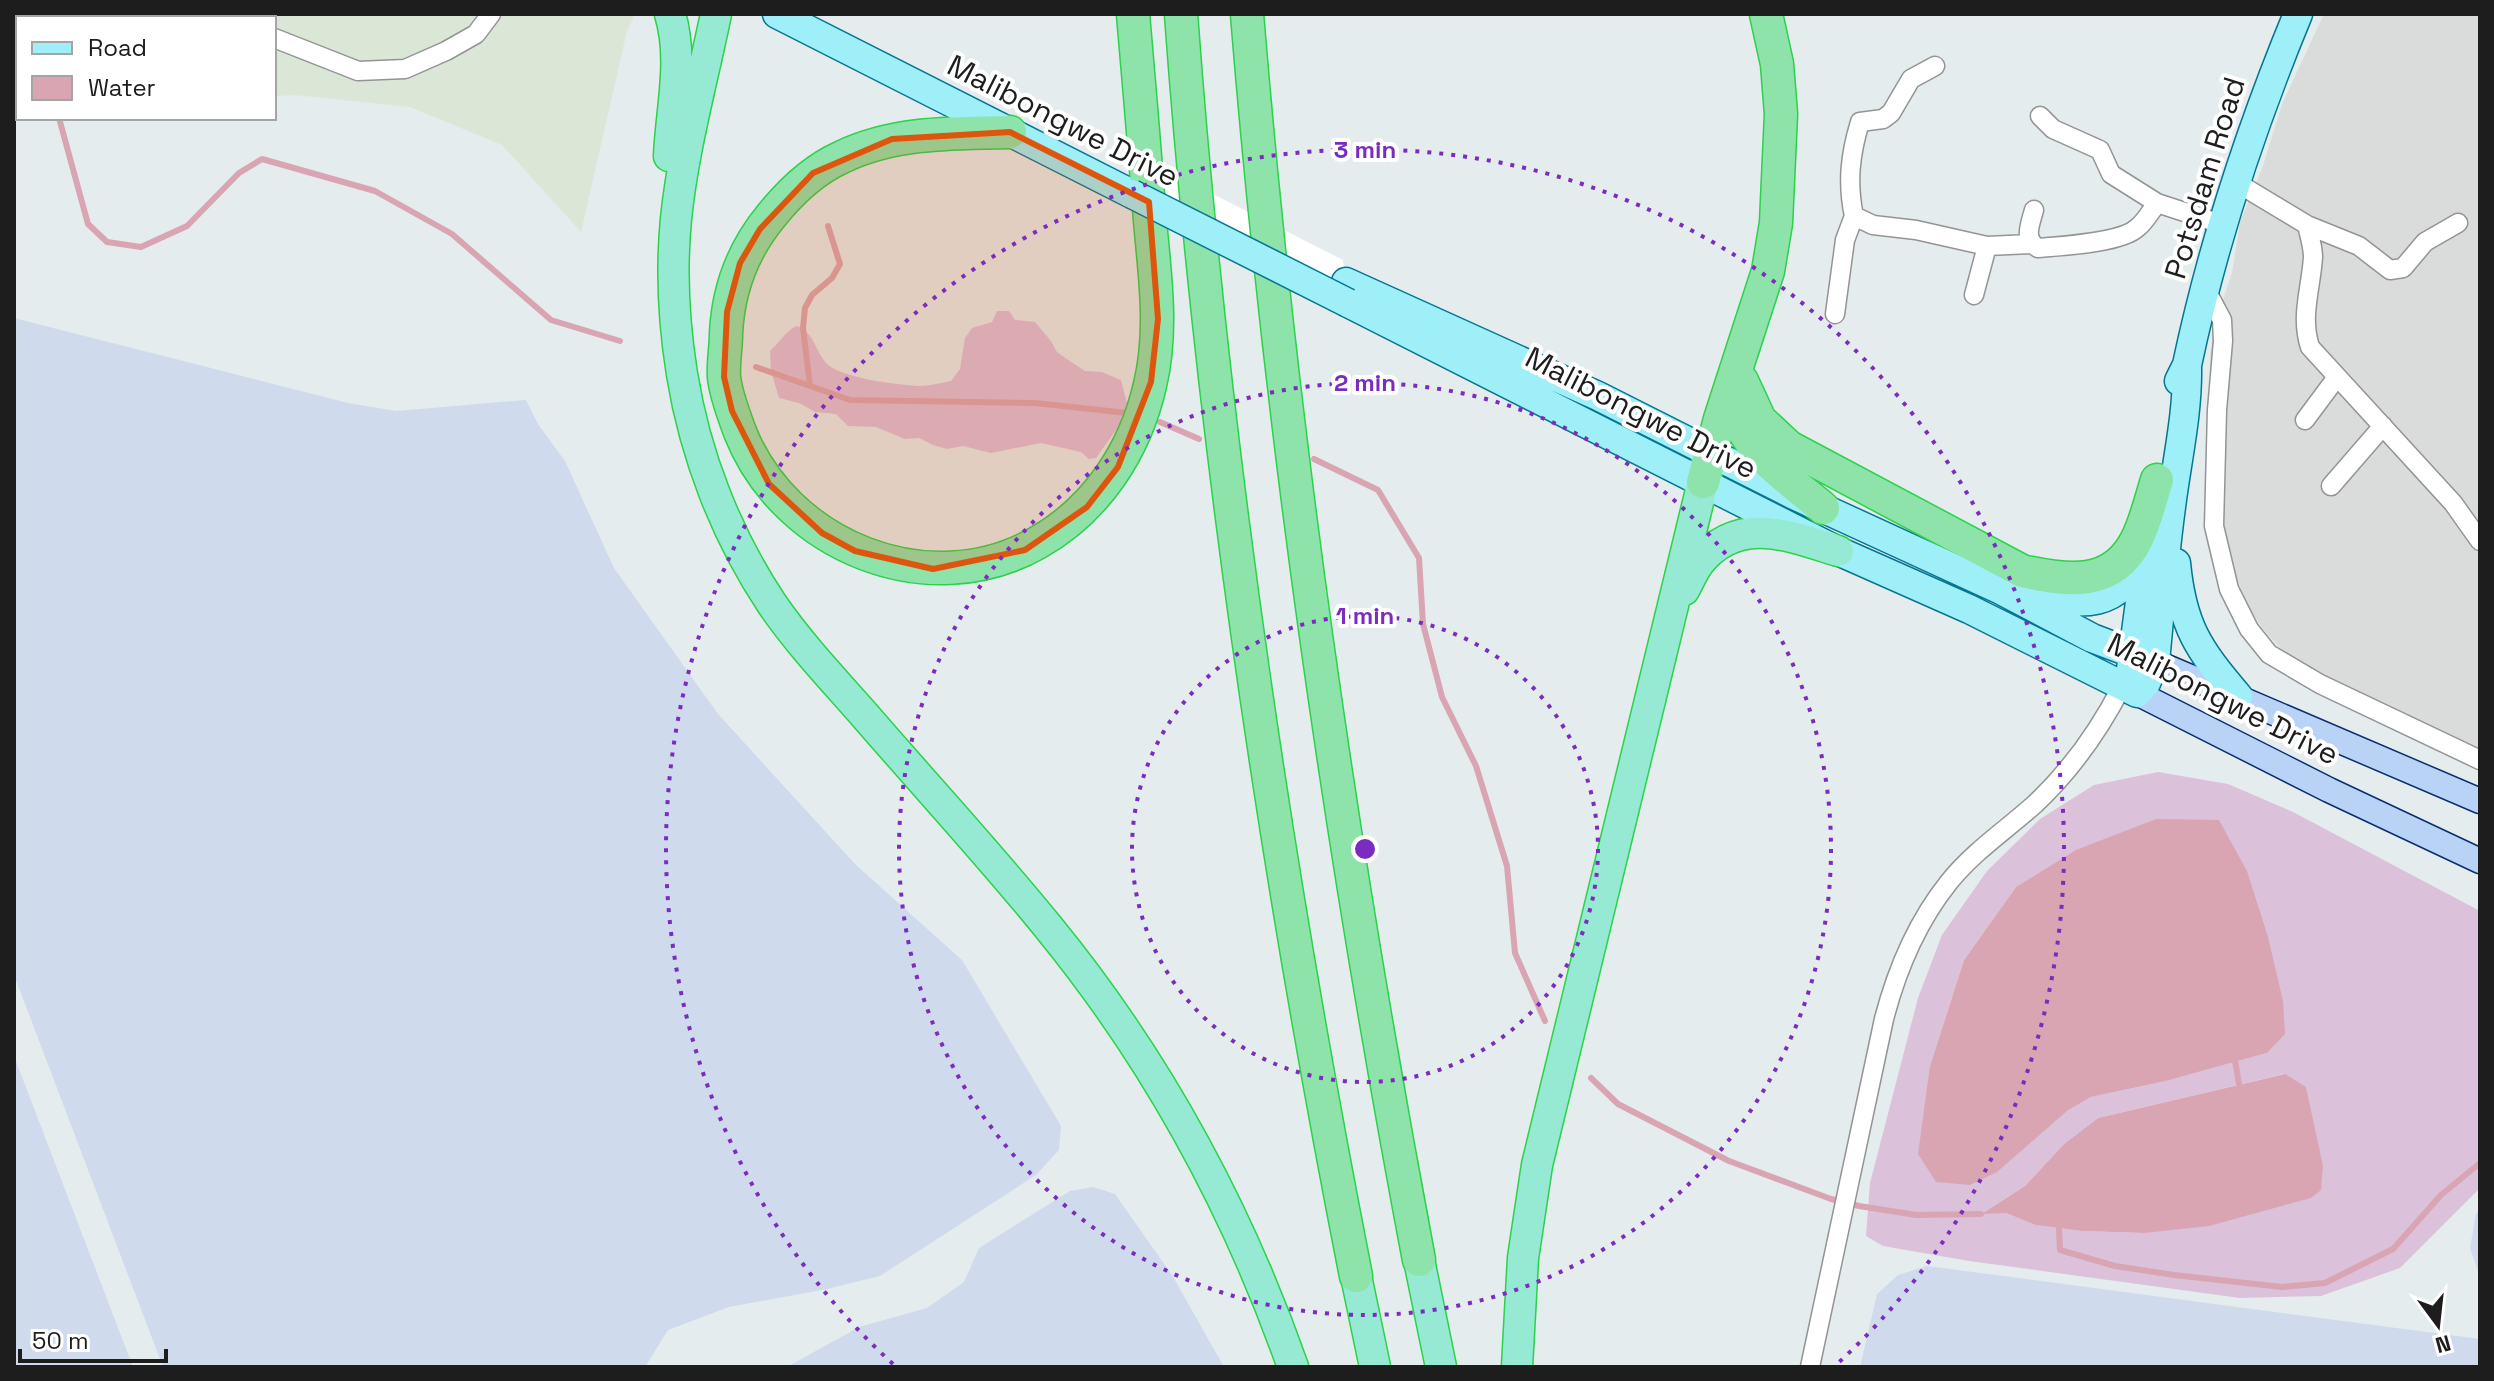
<svg xmlns="http://www.w3.org/2000/svg" width="2494" height="1381" font-family="'Space Grotesk',sans-serif">
	<rect width="100%" height="100%" fill="#e4ecee"/>
	<!-- residential -->
	<path fill="#dadbdb" d="M2324,14H2480V761L2291,660L2263,629L2251,611L2236,577L2220,528L2211,394L2210,355L2214,326L2232,273L2240,222L2263,166L2282,104Z"/>
	<!-- industrial -->
	<path fill="#dbe7d6" d="M14,14H635L627,31L581,232L502,145L410,107L295,95L274,96V18H20Z"/>
	<!-- farmland -->
	<path fill="#cfdbec" d="M14,318L348,403L396,411L526,400L538,424L565,461L614,568L718,714L856,865L962,960L1061,1126L1059,1150L1036,1175L880,1276L827,1289L729,1307L668,1330L645,1367H163L14,975Z
		M14,1056L133,1367H14Z
		M1093,1187L1115,1194L1172,1275L1224,1367H787L859,1327L927,1308L964,1282L979,1248L1070,1191Z
		M2480,1209V1277L2470,1248L2476,1214Z
		M1927,1266L2480,1339V1367H1860L1877,1294L1898,1275Z"/>
	<!-- wetland -->
	<path fill="#dcc1da" fill-rule="evenodd" d="M997,311H1009L1015,320L1035,322L1051,341L1057,352L1067,359L1085,371L1102,372L1121,380L1127,403L1119,426L1096,458L1089,459L1081,452L1041,443L991,453L963,446L947,449L933,445L919,438L905,439L876,427L848,426L836,414L815,412L799,403L779,398L771,371L770,351C780,342 785,332 796,326C814,331 815,351 827,364C842,378 898,385 919,386C929,386 940,383 951,381L960,369L965,338L972,328L992,322Z
		M2158,772L2228,784L2293,812L2480,911V1188L2400,1268L2321,1296L2240,1298L1969,1261L1883,1246L1866,1236L1870,1183L1918,998L1942,935L1987,871L2040,819L2094,785ZM2016,887L2267,1053L2166,1081L2091,1097L2067,1111L1930,1066L1964,960ZM2284,1074L2306,1087L2312,1123L2144,1233L2082,1231L2037,1225L2006,1213H1982L2025,1186L2064,1144L2098,1118Z"/>
	<!-- water -->
	<path fill="#daa5b2" d="M2156,819L2219,820L2247,871L2268,937L2283,1001L2285,1034L2267,1053L2166,1081L2091,1097L2067,1111L1997,1172L1970,1185L1936,1182L1918,1154L1930,1066L1964,960L2016,887L2076,850Z
		M2285,1074L2306,1087L2323,1166L2321,1190L2311,1198L2209,1226L2144,1233L2082,1231L2036,1225L2006,1213L1981,1214L2025,1186L2064,1144L2098,1118Z"/>
	<!-- pier -->
	<path fill="#fff" d="M1128,151L1343,260L1350,320L1134,209Z"/>
	<g fill="none" stroke-linecap="round" stroke-linejoin="round">
		<!-- stream -->
		<path stroke="#daa5b2" stroke-width="6" d="M14,77L18,78
			M59,118L88,224L107,242L141,247L187,226L239,173L262,159L375,191L452,234L551,320L620,341
			M756,367L850,400L1035,403L1127,413
			M810,386L803,328L805,308L812,295L832,278L840,264L828,226
			M1160,422L1199,439
			M1314,459L1378,490L1419,558L1423,624L1442,697L1476,766L1507,866L1515,953L1545,1021
			M2235,1061L2239,1084
			M1591,1078L1618,1104L1729,1161L1831,1199L1859,1206L1916,1215L1981,1214
			M2059,1228L2060,1250L2115,1266L2174,1275L2282,1287L2325,1283L2393,1249L2441,1195L2480,1163"/>
		<!-- minor casing -->
		<g stroke="#949494" stroke-width="21">
			<path id="minor" d="M204,14L216,18
				M274,38L358,71L405,69L446,51L476,34L491,14
				M1935,66L1911,79L1891,113L1883,119L1860,122C1850,155 1847,183 1854,216L1873,225L1916,230L1987,246L2031,244
				M2040,116L2053,129L2100,150L2111,174L2157,203L2221,224
				M2234,181L2307,225C2309,235 2313,246 2313,257C2311,289 2300,316 2310,347L2453,503L2480,541
				M2034,210C2030,225 2023,239 2038,248C2061,246 2121,243 2137,228C2145,222 2151,211 2157,203
				M2307,225L2359,246L2390,270L2403,268L2425,242L2458,223
				M2205,288L2222,320L2223,341L2217,410L2214,526L2229,589L2249,629L2269,654L2320,684L2480,760
				M1974,295L1987,246
				M1835,314L1845,240L1854,216
				M2305,420L2337,377
				M2331,486L2383,426
				M1810,1367L1884,1019C1897,969 1917,922 1949,882C1974,851 2006,830 2035,804C2070,771 2100,729 2122,686"/>
		</g>
		<!-- secondary casing -->
		<g stroke="#092e70" stroke-width="27">
			<path id="secondary" d="M2155,662L2480,801
				M2137,693L2329,790L2480,861"/>
		</g>
		<!-- primary casing -->
		<g stroke="#067591" stroke-width="31">
			<path id="primary" d="M777,14L1132,194
				M1346,282L1598,396L1794,495L2001,590L2092,638L2155,662
				M1348,303L1838,551L1969,609L2137,693L2146,683L2155,662C2160,610 2164,558 2171,507C2177,459 2188,414 2187,365
				M2179,381L2187,365C2213,242 2250,130 2298,14
				M2176,563C2182,626 2198,649 2238,696
				M2030,595C2082,604 2116,612 2143,557
				M2131,669L2151,520"/>
		</g>
		<!-- trunk casing -->
		<g stroke="#2bd24a" stroke-width="33">
			<path id="trunk" d="M716,14C702,82 683,150 676,219C671,270 674,324 682,374C695,455 726,535 772,604C798,642 830,676 861,711C924,784 989,854 1049,928C1156,1059 1237,1208 1293,1367
				M669,156C671,109 684,60 670,14
				M1684,590C1689,581 1693,571 1699,563C1738,514 1790,536 1838,551
				M1419,1260L1441,1367
				M1356,1276L1375,1367
				M1517,1367L1523,1258L1537,1165L1703,482"/>
		</g>
		<!-- motorway casing -->
		<g stroke="#2bd24a" stroke-width="35">
			<path id="motorway" d="M1181,14C1212,438 1274,859 1356,1276
				M1247,14C1281,433 1341,848 1419,1260
				M1010,132C953,133 894,132 842,157C813,170 791,191 771,216C743,250 728,290 726,334C726,348 723,363 724,377C726,396 734,415 740,432C785,546 928,605 1037,543C1096,510 1135,451 1150,385C1163,331 1155,276 1150,221C1145,152 1139,83 1133,14
				M1742,381L1760,420L1789,447L2022,571C2067,581 2113,588 2137,539C2146,521 2151,499 2157,480
				M1739,419C1749,453 1796,485 1823,508
				M1703,482L1720,419L1768,271L1776,223L1781,114L1777,64L1766,14"/>
		</g>
		<!-- minor -->
		<use href="#minor" stroke="#fff" stroke-width="18"/>
		<!-- secondary -->
		<use href="#secondary" stroke="#b9d3f7" stroke-width="24"/>
		<!-- primary -->
		<use href="#primary" stroke="#9feff8" stroke-width="28"/>
		<!-- trunk -->
		<use href="#trunk" stroke="#96e9d2" stroke-width="30"/>
		<!-- motorway -->
		<use href="#motorway" stroke="#8ee3ab" stroke-width="32"/>
		<!-- primary-bridge casing -->
		<g stroke="#067591" stroke-width="31" stroke-linecap="butt">
			<path id="primary-bridge" d="M1132,194L1348,303"/>
		</g>
		<!-- primary-bridge -->
		<use href="#primary-bridge" stroke="#9feff8" stroke-width="28"/>
	</g>
	<!-- marked area -->
	<path fill="#de560d" fill-opacity="0.2" stroke="#de560d" stroke-width="6" stroke-linejoin="round" d="M1010,132L1149,202L1158,319L1151,382L1118,467L1087,507L1025,550L933,569L855,551L822,533L769,484L732,411L724,377L727,312L740,263L760,229L813,173L892,139Z"/>
	<!-- distance rings -->
	<g fill="none" stroke="#7b2cbf" stroke-width="4" stroke-dasharray="4 8">
		<circle cx="1365" cy="849" r="233"/>
		<circle cx="1365" cy="849" r="466"/>
		<path d="M893 1364A699 699 0 1 1 1837 1364"/>
	</g>
	<g text-anchor="middle" stroke-width="8" stroke-linejoin="round" paint-order="stroke">
		<!-- street labels -->
		<g font-size="30" fill="#1d1d1d" stroke="#fff">
			<text transform="translate(1063 121) rotate(27)" y="10">Malibongwe Drive</text>
			<text transform="translate(2205 178) rotate(-73)" y="10">Potsdam Road</text>
			<text transform="translate(1641 413) rotate(27)" y="10">Malibongwe Drive</text>
			<text transform="translate(2223 699) rotate(27)" y="10">Malibongwe Drive</text>
		</g>
	</g>
	<circle cx="1365" cy="849" r="12" fill="#7b2cbf" stroke="#fff" stroke-width="4"/>
	<g font-size="24" text-anchor="middle" font-weight="bold" fill="#7b2cbf" stroke="#fff" stroke-width="8" stroke-linejoin="round" paint-order="stroke">
		<text x="1365" y="158">3 min</text>
		<text x="1365" y="391">2 min</text>
		<text x="1365" y="624">1 min</text>
	</g>
	<!-- border -->
	<rect width="2494" height="1381" fill="none" stroke="#1d1d1d" stroke-width="32"/>
	<!-- legend -->
	<rect x="16" y="16" width="260" height="104" fill="#ffffff" stroke="#a5a5a5" stroke-width="2"/>
	<rect x="32" y="42" width="40" height="12" fill="#9feff8" stroke="#a5a5a5" stroke-width="2"/>
	<text x="88" y="56" font-size="24" fill="#1d1d1d">Road</text>
	<rect x="32" y="76" width="40" height="24" fill="#daa5b2" stroke="#a5a5a5" stroke-width="2"/>
	<text x="88" y="96" font-size="24" fill="#1d1d1d">Water</text>
	<!-- north arrow -->
	<g transform="translate(2438 1325) rotate(165)" stroke="#ffffff" stroke-width="6" paint-order="stroke">
	<path d="M0-6L14 30L0 20L-14 30Z" fill="#1d1d1d"/>
	<text y="-12" font-size="22" font-weight="bold" text-anchor="middle" fill="#1d1d1d">N</text>
	</g>
	<!-- scale -->
	<path d="M20 1349v12h146v-12" fill="none" stroke="#1d1d1d" stroke-width="4"/>
	<text x="32" y="1349" font-size="24" fill="#1d1d1d" stroke="#ffffff" stroke-width="6" paint-order="stroke">50 m</text>
</svg>
